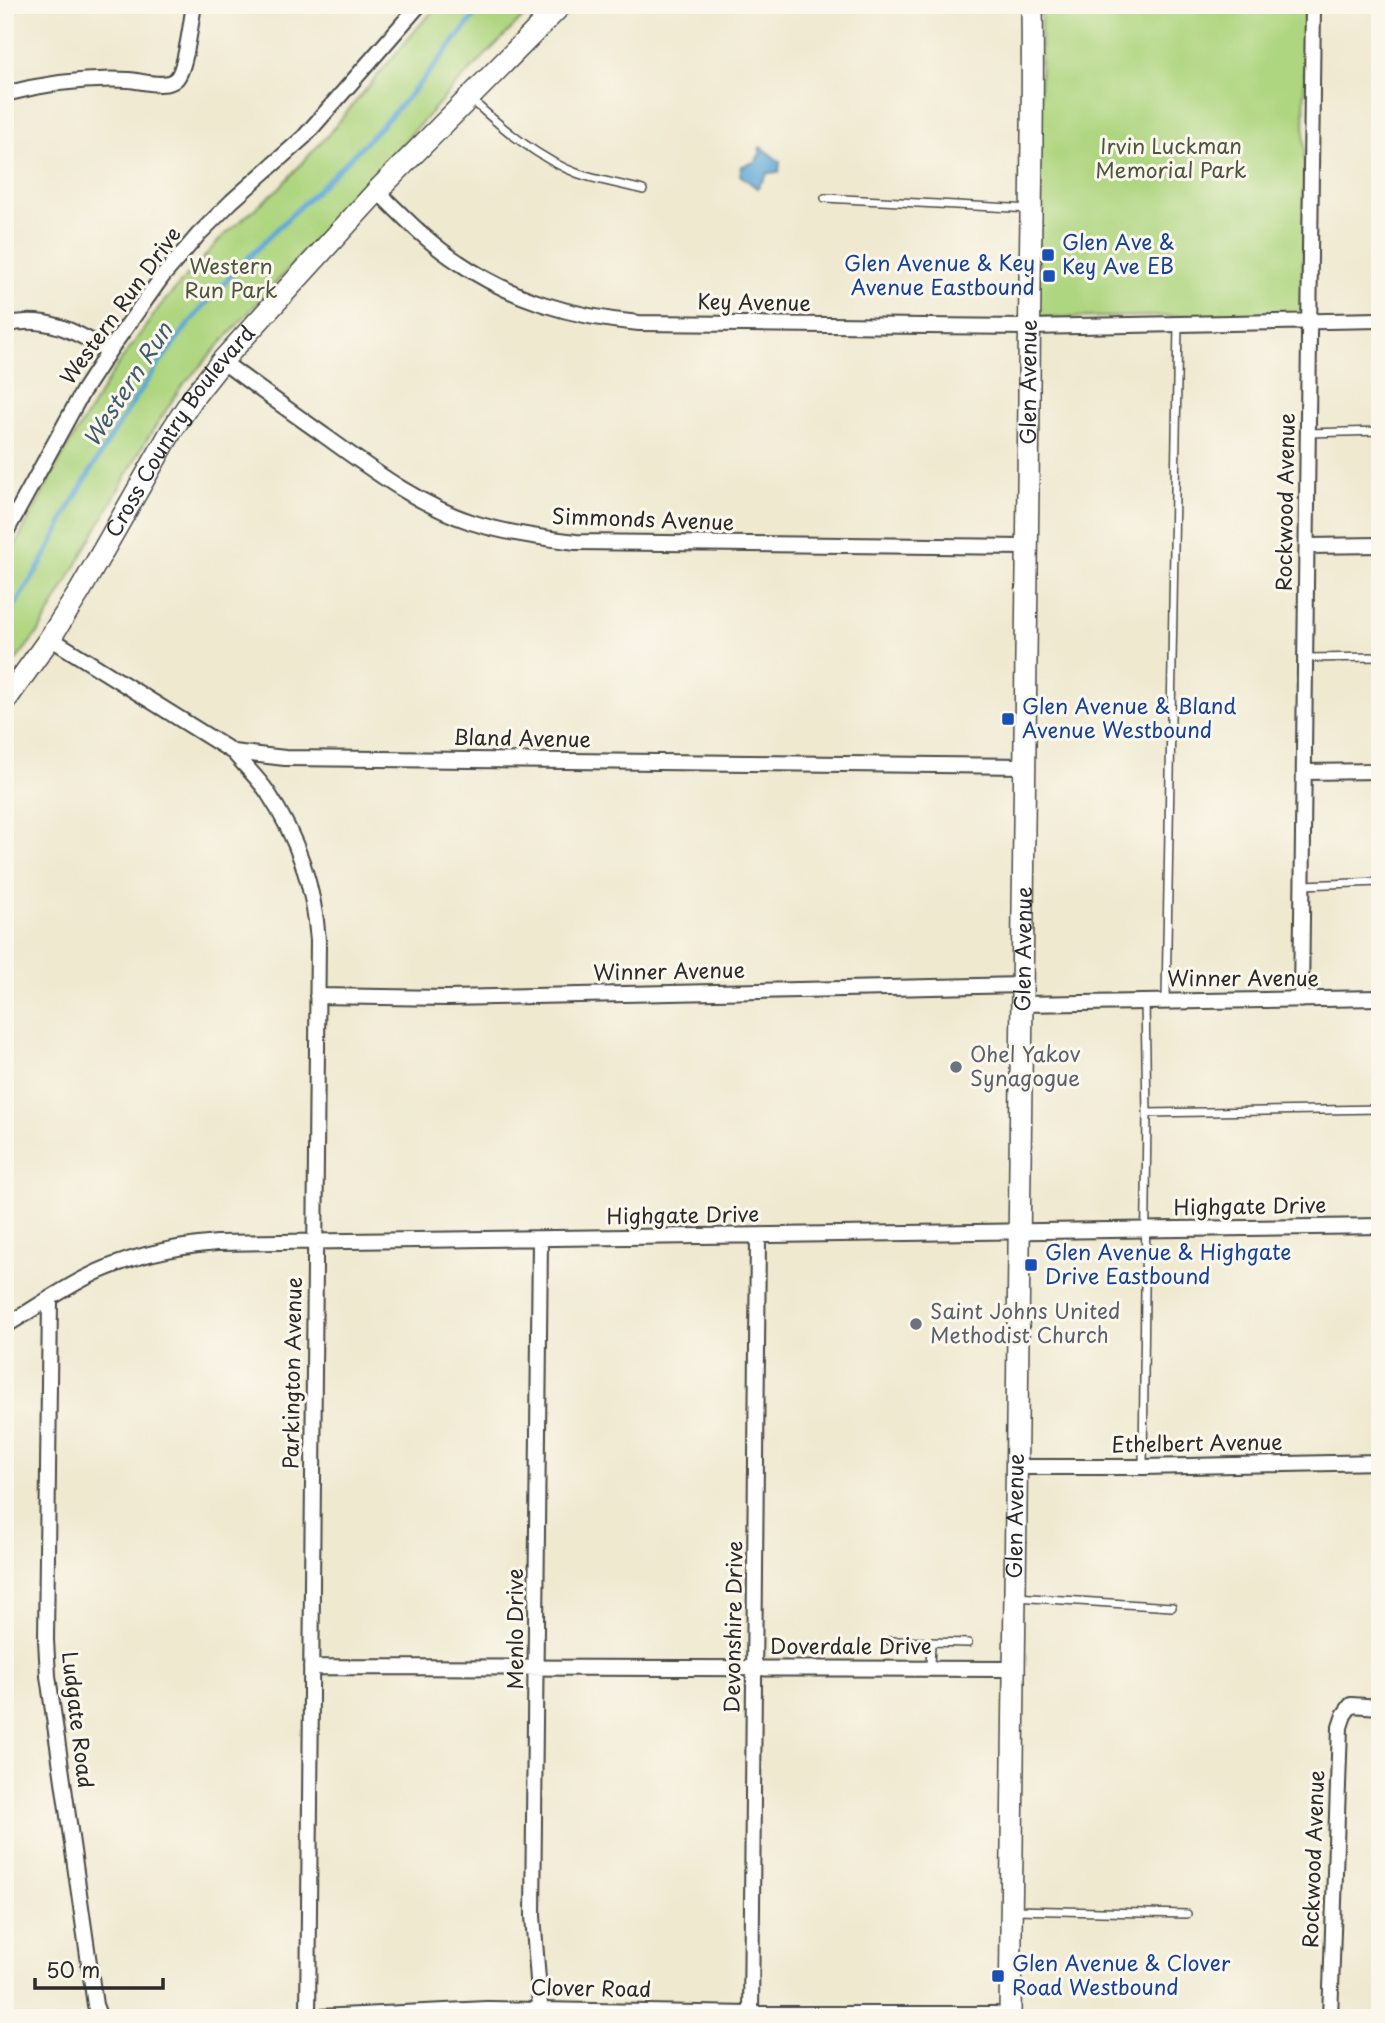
<svg xmlns="http://www.w3.org/2000/svg" width="1385" height="2023" font-family="'Playpen Sans',sans-serif">
	<rect width="100%" height="100%" fill="#fbf7ec"/>
	<filter id="ink" filterUnits="userSpaceOnUse"><feTurbulence type="fractalNoise" baseFrequency=".0143" numOctaves="2"/><feDisplacementMap in="SourceGraphic" scale="14" xChannelSelector="R" yChannelSelector="G"/><feConvolveMatrix kernelMatrix="1 2 1 2 8 2 1 2 1" color-interpolation-filters="sRGB"/></filter>
	<filter id="wash" filterUnits="userSpaceOnUse"><feTurbulence type="fractalNoise" baseFrequency=".00686" numOctaves="4" result="noise"/><feDisplacementMap in="SourceGraphic" scale="28" xChannelSelector="R" yChannelSelector="G"/><feGaussianBlur stdDeviation="1.57" result="paint"/><feColorMatrix in="noise" values="0 0 0 0 0 0 0 0 0 0 0 0 0 0 0 0 0 1.4 0 .05"/><feComposite in="paint" operator="in"/></filter>
	<g filter="url(#wash)">
		<rect width="100%" height="100%" fill="#efe9d0"/>
		<!-- green -->
		<path fill="#aed57f" stroke="#6c8055" stroke-width="2" d="M439,5H535L451,90L181,387L144,444L40,630L5,674V564L67,448L113,372L161,305L222,237L279,188L326,137L419,26Z
			M1041,5H1305L1303,314L1038,318Z"/>
		<!-- water -->
		<path fill="#5ea7d5" stroke="#446980" stroke-width="2" d="M761,147L780,162L779,172L768,173L757,188L740,175L742,166L755,162L761,152L759,149Z"/>
		<g fill="none" stroke-linecap="round" stroke-linejoin="round">
			<!-- stream -->
			<path stroke="#5ea7d5" stroke-width="5" d="M5,624C17,599 30,583 43,560C52,545 59,528 67,512C103,448 142,383 188,325C242,258 306,203 366,142C385,122 405,101 423,80C444,55 463,29 484,5"/>
		</g>
	</g>
	<g filter="url(#ink)">
		<g fill="none" stroke-linecap="round" stroke-linejoin="round">
			<!-- lane casing -->
			<g stroke="#484844" stroke-width="10">
				<path id="lane" d="M472,100C503,129 539,159 579,174C600,181 622,184 643,190
					M825,198L1030,209
					M1308,433L1380,431
					M1305,658L1380,657
					M1303,885L1380,882
					M1166,1000L1178,324
					M1147,1113L1380,1109
					M1143,1467L1147,1113L1145,1001
					M1016,1597L1172,1607
					M890,1641L968,1643
					M930,1669L931,1642
					M1015,1910L1187,1914"/>
			</g>
			<!-- street casing -->
			<g stroke="#484844" stroke-width="18">
				<path id="street" d="M5,94C46,83 87,78 129,80C142,81 166,89 176,79C186,70 191,20 194,5
					M377,191C403,216 428,243 458,262C514,300 572,317 639,323L1029,327L1380,320
					M5,325C45,314 76,332 109,351
					M222,361C256,387 290,411 325,436C371,469 417,504 471,522C504,533 541,538 576,542L1029,547
					M5,534L83,391L109,351L162,277L198,235L232,201L304,137L419,5
					M1307,546L1380,545
					M50,638L233,752L285,758L1026,766
					M233,752C244,765 258,778 268,793C297,837 314,887 318,940L308,2017
					M1304,772L1380,771
					M317,996L447,998L1022,985
					M1301,1000L1313,5
					M1022,1004L1380,998
					M540,1240L533,1916L541,2018
					M50,1300L46,1640L48,1676L95,2005L100,2018
					M5,1326C32,1310 58,1292 85,1278C127,1256 171,1247 217,1243L1380,1226
					M1015,1467H1143L1380,1462
					M311,1667L1013,1669
					M298,2018L487,2009L751,2014H996L1008,2018
					M751,2018L758,1236
					M1330,2018L1340,1727L1344,1715L1351,1705L1380,1707"/>
			</g>
			<!-- secondary casing -->
			<g stroke="#484844" stroke-width="24">
				<g id="secondary">
					<path id="s1" d="M5,701L50,638L80,591L172,430L195,395L222,361L377,191L561,5"/>
					<path id="s2" d="M1010,2018C1014,1478 1027,939 1029,400C1029,268 1034,137 1032,5"/>
				</g>
			</g>
			<!-- lane -->
			<use href="#lane" stroke="#fff" stroke-width="7"/>
			<!-- street -->
			<use href="#street" stroke="#fff" stroke-width="14"/>
			<!-- secondary -->
			<use href="#secondary" stroke="#fff" stroke-width="21"/>
		</g>
	</g>
	<!-- markers -->
	<g fill="#1a4fb4" stroke="#fbf7ec" stroke-width="2.5">
		<rect x="1041" y="248" width="14" height="14" rx="3.5"/>
		<rect x="1042" y="269" width="14" height="14" rx="3.5"/>
		<rect x="1001" y="712" width="14" height="14" rx="3.5"/>
		<rect x="1024" y="1258" width="14" height="14" rx="3.5"/>
		<rect x="991" y="1969" width="14" height="14" rx="3.5"/>
	</g>
	<g fill="#6b7280" stroke="#fbf7ec" stroke-width="2.5">
		<circle cx="956" cy="1067" r="7"/>
		<circle cx="916" cy="1324" r="7"/>
	</g>
	<g text-anchor="middle" stroke-width="6" stroke-linejoin="round" paint-order="stroke">
		<!-- park labels -->
		<g font-size="21" fill="#4c5640" stroke="#fbf7ec">
			<text x="1171" y="154">Irvin Luckman<tspan x="1171" dy="24">Memorial Park</tspan></text>
			<text x="231" y="274">Western<tspan x="231" dy="24">Run Park</tspan></text>
		</g>
		<!-- transit labels -->
		<g font-size="21" fill="#164399" stroke="#fbf7ec" text-anchor="start">
			<text x="1062" y="250">Glen Ave &amp;<tspan x="1062" dy="24">Key Ave EB</tspan></text>
			<text x="1035" y="271" text-anchor="end">Glen Avenue &amp; Key<tspan x="1035" dy="24">Avenue Eastbound</tspan></text>
			<text x="1022" y="714">Glen Avenue &amp; Bland<tspan x="1022" dy="24">Avenue Westbound</tspan></text>
			<text x="1045" y="1260">Glen Avenue &amp; Highgate<tspan x="1045" dy="24">Drive Eastbound</tspan></text>
			<text x="1012" y="1971">Glen Avenue &amp; Clover<tspan x="1012" dy="24">Road Westbound</tspan></text>
		</g>
		<!-- street labels -->
		<g font-size="21" fill="#2b2b2b" stroke="#fbf7ec">
			<text transform="translate(754 303) rotate(1)" y="7">Key Avenue</text>
			<text transform="translate(121 306) rotate(-54)" y="7">Western Run Drive</text>
			<text dy="7" stroke="none"><textPath href="#s2" startOffset="1636">Glen Avenue</textPath></text>
			<text dy="7" stroke="none"><textPath href="#s1" startOffset="322">Cross Country Boulevard</textPath></text>
			<text transform="translate(1286 502) rotate(-89)" y="7">Rockwood Avenue</text>
			<text transform="translate(643 520) rotate(2)" y="7">Simmonds Avenue</text>
			<text transform="translate(522 739) rotate(1)" y="7">Bland Avenue</text>
			<text dy="7" stroke="none"><textPath href="#s2" startOffset="1069">Glen Avenue</textPath></text>
			<text transform="translate(669 972) rotate(-1)" y="7">Winner Avenue</text>
			<text x="1243" y="986">Winner Avenue</text>
			<text transform="translate(1250 1207) rotate(-1)" y="7">Highgate Drive</text>
			<text transform="translate(683 1216) rotate(-1)" y="7">Highgate Drive</text>
			<text transform="translate(293 1373) rotate(-89)" y="7">Parkington Avenue</text>
			<text transform="translate(1197 1444) rotate(-1)" y="7">Ethelbert Avenue</text>
			<text dy="7" stroke="none"><textPath href="#s2" startOffset="502">Glen Avenue</textPath></text>
			<text transform="translate(734 1627) rotate(-89)" y="7">Devonshire Drive</text>
			<text transform="translate(516 1629) rotate(-90)" y="7">Menlo Drive</text>
			<text x="851" y="1654">Doverdale Drive</text>
			<text transform="translate(77 1720) rotate(83)" y="7">Ludgate Road</text>
			<text transform="translate(1314 1859) rotate(-88)" y="7">Rockwood Avenue</text>
			<text transform="translate(591 1989) rotate(1)" y="7">Clover Road</text>
		</g>
		<!-- worship labels -->
		<g font-size="21" fill="#5b616d" stroke="#fbf7ec" text-anchor="start">
			<text x="970" y="1062">Ohel Yakov<tspan x="970" dy="24">Synagogue</tspan></text>
			<text x="930" y="1319">Saint Johns United<tspan x="930" dy="24">Methodist Church</tspan></text>
		</g>
		<!-- water labels -->
		<g font-size="23" font-style="italic" fill="#3f5d6f" stroke="#fbf7ec">
			<text transform="translate(128 385) rotate(-57)" y="8">Western Run</text>
		</g>
	</g>
	<!-- margin -->
	<rect width="1385" height="2023" fill="none" stroke="#fbf7ec" stroke-width="28"/>
	<!-- scale -->
	<path d="M35 1978v10h128v-10" fill="none" stroke="#2b2b2b" stroke-width="3.5"/>
	<text x="46" y="1978" font-size="21" fill="#2b2b2b" stroke="#fbf7ec" stroke-width="5" paint-order="stroke">50 m</text>
</svg>
